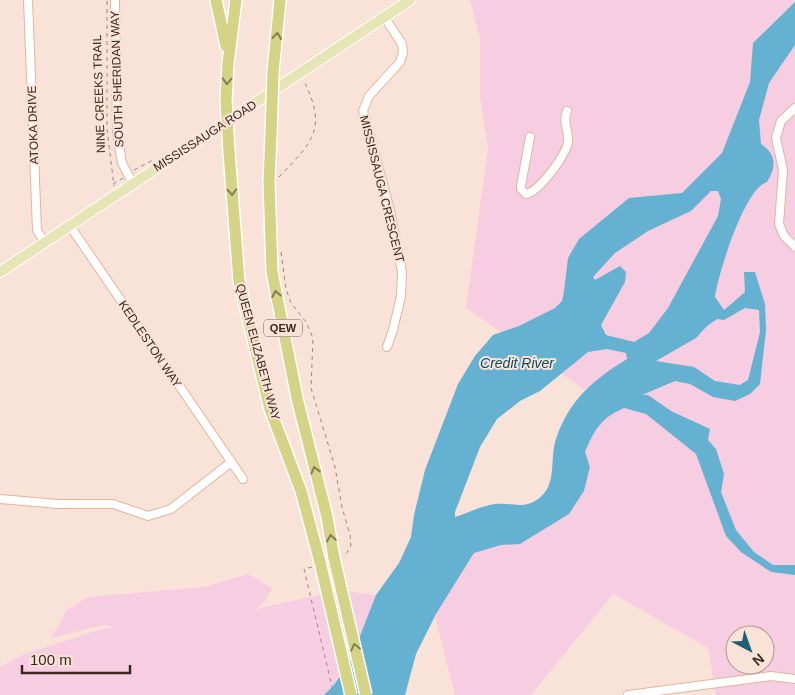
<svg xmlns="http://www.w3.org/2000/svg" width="795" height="695" font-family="Arial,sans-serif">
	<rect width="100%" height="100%" fill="#f9e3d9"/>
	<!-- green -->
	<path fill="#f7cde2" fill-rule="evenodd" d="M470,0H795V695H716L708,648L613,594L531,695H455L435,616L474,553L501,545L520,544L569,514L584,491L590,467L585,452C592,436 599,419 616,411L466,308L488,148L480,96V38ZM735,635H765V665H735Z
		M248,574L272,588L264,602L256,609L341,590L376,595C364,631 352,669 324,695H0V667L25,654L102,629L115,627L102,625L51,638L67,610L88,597L204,587Z"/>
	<!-- water -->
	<path fill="#64b1d2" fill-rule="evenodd" d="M795,2V45L769,83L759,120L761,144C776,154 777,166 767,182C745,187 718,274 715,297L724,310L745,292L744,272H755L765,304L766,330L760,384L750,394L735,401L713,397L690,384L675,381L642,395H648L671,411L710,429L708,440L716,449L724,474L721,492L736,530L754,552L773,565H795V575L771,572L741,552L726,536L696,454L646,414L624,408C601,418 595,429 585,452L590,467L584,491L569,514L520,544L501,545L474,553L436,614L416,654L405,695H324L333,686L349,664L376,595L399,563L411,537L414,515L425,470L458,384L475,356L493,335L519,326L555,308L562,301L564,291L568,258L579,239L629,198L682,193L722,153L750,82L753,43ZM711,191H718L721,199L718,216L668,308L649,333L634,342L606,335L601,325L625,282L626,272L620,266L595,280L593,277L615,253L648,231L691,211ZM745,308L759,310L760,332L748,380L740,385L715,381L694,367L656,361L696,338L707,326L717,319L724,320ZM607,349L626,353L627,359C593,380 569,400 556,439C549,460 558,485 538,499C523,510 511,502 495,504C481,506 468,513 455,517V512L480,447L497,419L520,401L540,391L588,352Z"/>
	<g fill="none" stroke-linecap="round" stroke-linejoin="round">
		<!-- minor casing -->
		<g stroke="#e6b39a" stroke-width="10">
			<path id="minor" d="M28,0L37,230L45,243
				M115,0L117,133L122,163L133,184
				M385,18L402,44L403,53L400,62L369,96L363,111L390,210L402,272L401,296L393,330L387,347
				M795,108L781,121L776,138L783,170L779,224L784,236L795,247
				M530,137L521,186V189L526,194C539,192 567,154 568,141C569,130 562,122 567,111
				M70,226L243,479
				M0,499L58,504H113L148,516L171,509L230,463
				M628,695L771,676L795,679"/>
		</g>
		<!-- major casing -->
		<g stroke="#fff" stroke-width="12">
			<path id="major" d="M0,272L410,0"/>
		</g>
		<!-- highway casing -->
		<g stroke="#fff" stroke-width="14">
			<path id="highway" d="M216,0L226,46
				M273,72L280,0
				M226,100L228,63L236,0
				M271,135L269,182L272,272L297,398L327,517L334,558
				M229,152L239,281L270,409L301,491L320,562"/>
		</g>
		<!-- path -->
		<path stroke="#9e897f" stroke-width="1" stroke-dasharray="4 4" stroke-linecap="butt" d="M107,1V129L114,186
			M134,170L155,159
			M279,177C312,142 328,130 304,81
			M113,184L123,178
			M281,252L286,289L291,303L306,322L313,338L311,388L335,467L342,507L350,535L351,546L344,557
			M312,567L304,569L334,695"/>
		<!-- minor -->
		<use href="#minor" stroke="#fff" stroke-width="8"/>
		<!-- major -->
		<use href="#major" stroke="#e5e5b6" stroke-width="10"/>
		<!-- highway -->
		<use href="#highway" stroke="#d4d386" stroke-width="11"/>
		<!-- highway-bridge casing -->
		<g stroke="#fff" stroke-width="14" stroke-linecap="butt">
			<path id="highway-bridge" d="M226,100L229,152
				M271,135L273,72
				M334,558L366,695
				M320,562L351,695"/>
		</g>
		<!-- highway-bridge -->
		<use href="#highway-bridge" stroke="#d4d386" stroke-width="11"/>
	</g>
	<!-- one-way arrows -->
	<defs><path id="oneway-chevron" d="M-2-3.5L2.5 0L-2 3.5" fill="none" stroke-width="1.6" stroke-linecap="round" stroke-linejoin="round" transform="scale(1.25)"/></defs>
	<g stroke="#887d52">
		<use href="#oneway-chevron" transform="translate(277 36) rotate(-84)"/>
		<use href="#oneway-chevron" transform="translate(227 81) rotate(92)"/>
		<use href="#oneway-chevron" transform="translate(232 192) rotate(87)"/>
		<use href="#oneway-chevron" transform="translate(276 294) rotate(-101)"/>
		<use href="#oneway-chevron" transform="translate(315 470) rotate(-104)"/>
		<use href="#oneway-chevron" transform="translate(331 538) rotate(-99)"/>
		<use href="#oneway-chevron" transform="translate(355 647) rotate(-103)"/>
	</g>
	<g text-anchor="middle" stroke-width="4" stroke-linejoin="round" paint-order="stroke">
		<!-- shield labels -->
		<rect fill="#f9e3d9" stroke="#745f55" stroke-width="1" x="264" y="319.5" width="38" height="17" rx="4"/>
		<g font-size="11" font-weight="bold" fill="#3b271d">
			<text x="283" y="332">QEW</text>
		</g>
		<!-- street labels -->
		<g font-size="12" fill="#3b271d" stroke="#f9e3d9">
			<text transform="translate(117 79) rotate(-92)" y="4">SOUTH SHERIDAN WAY</text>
			<text transform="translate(99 94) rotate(-92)" y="4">NINE CREEKS TRAIL</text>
			<text transform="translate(33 125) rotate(-92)" y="4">ATOKA DRIVE</text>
			<text transform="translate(205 136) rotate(-33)" y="4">MISSISSAUGA ROAD</text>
			<text transform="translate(382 189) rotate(76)" y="4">MISSISSAUGA CRESCENT</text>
			<text transform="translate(150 344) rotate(56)" y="4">KEDLESTON WAY</text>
			<text transform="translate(258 352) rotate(75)" y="4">QUEEN ELIZABETH WAY</text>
		</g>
		<!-- water labels -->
		<g font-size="14" font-style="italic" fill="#0b4d64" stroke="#f9e3d9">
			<text x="517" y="368">Credit River</text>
		</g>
	</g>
	<!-- north arrow -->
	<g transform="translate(750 650) rotate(139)"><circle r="24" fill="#f9e3d9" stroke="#ad988e"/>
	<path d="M0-4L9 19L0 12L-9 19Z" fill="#215e76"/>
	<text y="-8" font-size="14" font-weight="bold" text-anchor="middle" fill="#3b271d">N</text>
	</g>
	<!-- scale -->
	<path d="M22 665v8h108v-8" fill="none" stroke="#3b271d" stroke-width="2.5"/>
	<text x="30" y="665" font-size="15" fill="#3b271d" stroke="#f9e3d9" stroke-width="4" paint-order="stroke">100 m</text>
</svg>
